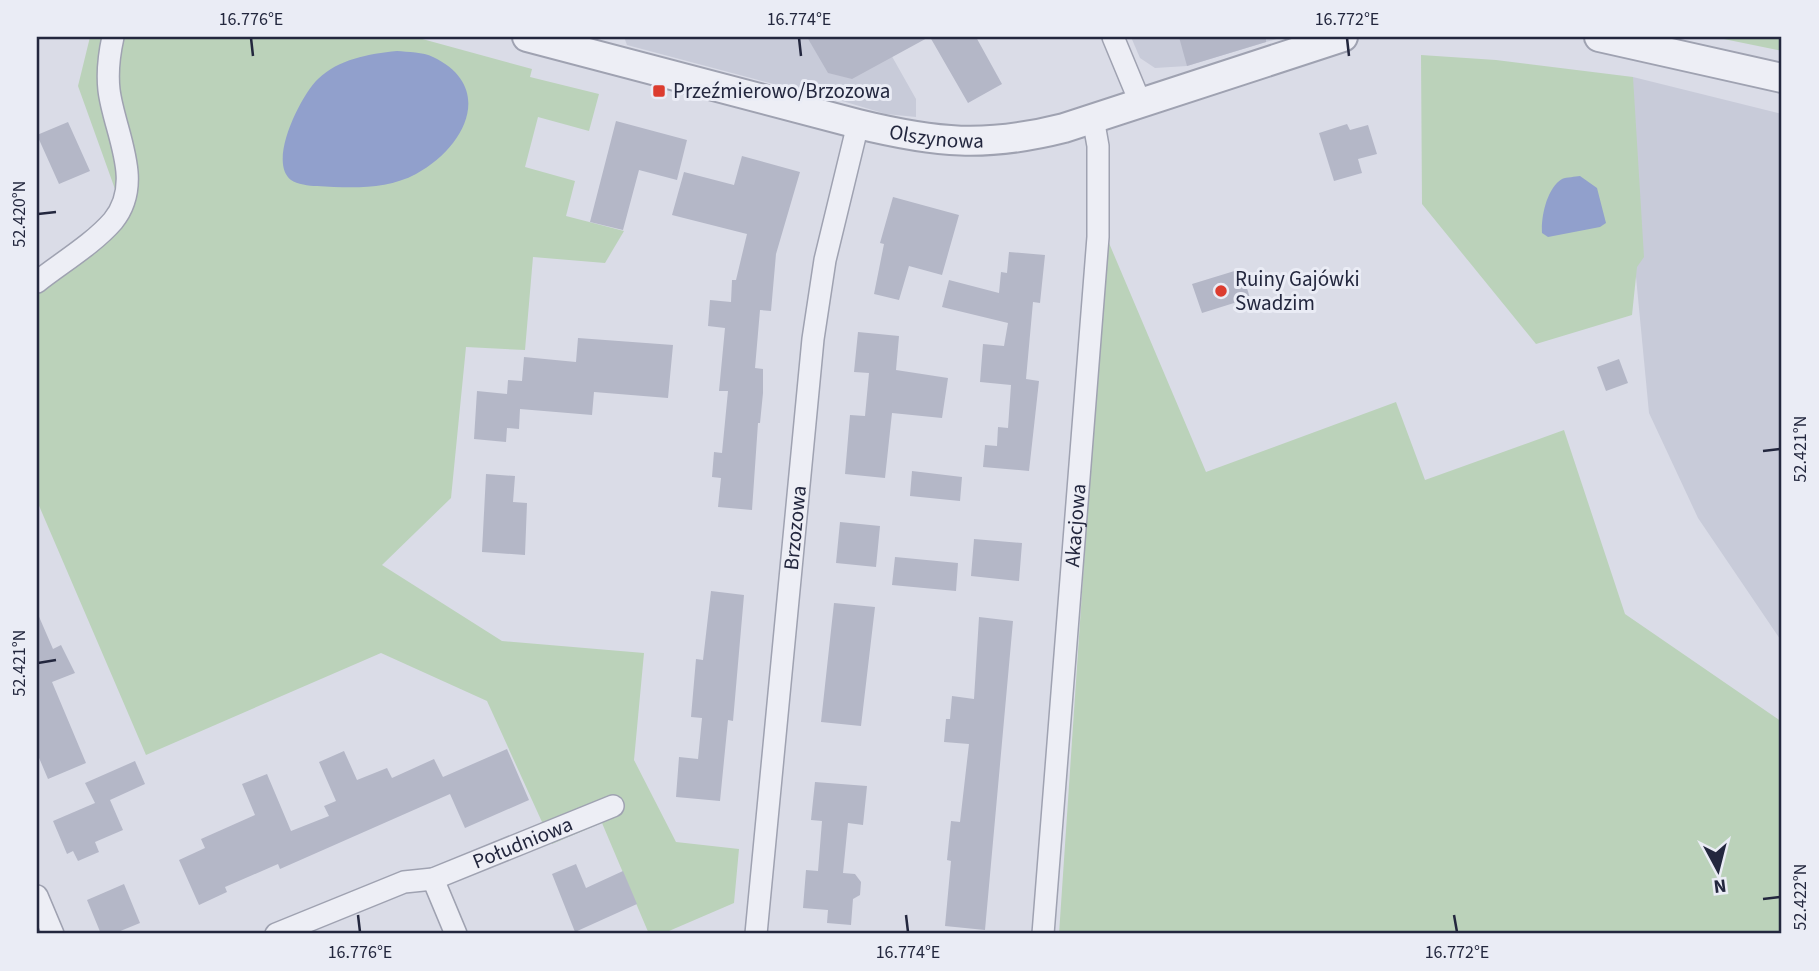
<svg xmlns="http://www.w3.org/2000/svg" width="1819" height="971" font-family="'Source Sans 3',sans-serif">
	<rect width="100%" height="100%" fill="#dadce7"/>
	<!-- built -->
	<path fill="#c8cbd9" d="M624,37H881L916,99V117L886,114L792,86L785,87L627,45Z
		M1131,37H1283L1187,66L1155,68L1140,58Z
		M1633,77L1782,114V642L1698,518L1649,413L1634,256Z"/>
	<!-- green -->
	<path fill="#bbd2ba" d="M90,37H415L532,69L530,77L599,94L589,131L538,117L525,167L575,181L566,216L624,231L605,263L533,257L525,350L466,347L451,498L382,565L502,641L644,653L634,760L676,842L739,849L734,903L662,934H649L602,823L552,844L487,701L381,653L146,755L37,501V294L125,217L78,86Z
		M1714,37H1782V51Z
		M1421,55L1496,60L1633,77L1644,257L1637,267L1632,315L1536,344L1422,204Z
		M1106,236L1206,472L1396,402L1425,480L1564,430L1625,614L1782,722V934H1059Z"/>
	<!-- water -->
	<path fill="#91a0cc" d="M397,51C408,52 423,52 433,57C496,87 465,148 416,174C386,190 350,188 317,186C309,186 297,184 291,180C267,162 301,95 318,79C339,59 368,54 397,51Z
		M1580,176L1597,188L1606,223L1600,227L1548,237L1542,233C1541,216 1547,188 1562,179C1567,177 1575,177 1580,176Z"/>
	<!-- building -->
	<path fill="#b4b7c7" d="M807,37H929L852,79L828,73Z
		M930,37H976L1002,84L968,103Z
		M1179,37H1266V42L1187,66Z
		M616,121L687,140L677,180L639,170L623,230L590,222Z
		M68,122L90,171L59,184L37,135Z
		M1347,124L1350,130L1368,125L1377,154L1358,159L1362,173L1334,181L1319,133Z
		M742,156L800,172L776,254L771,311L760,310L755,368L763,369V393L760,423H758L752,510L718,507L721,478L712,477L714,452L722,453L728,391H719L725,328L708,326L710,300L731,302L732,280H736L747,234L672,215L684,172L734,185Z
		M893,197L959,215L942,275L909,266L899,300L874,294L884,244L880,243Z
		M1009,252L1045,255L1040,303L1033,302L1026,379L1039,381L1029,471L983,467L985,445L997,446L998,427L1008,428L1011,385L980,382L983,344L1004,346L1008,323L942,307L949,280L999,293L1001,272L1007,273Z
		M1241,269L1250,298L1202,313L1192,284Z
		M858,332L899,336L896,370L948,378L942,418L892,413L885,478L845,474L850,415L865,416L869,373L854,372Z
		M578,338L673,345L668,398L594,392L592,415L520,409L519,429L507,428L506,442L474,439L477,391L507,394L508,380L522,381L524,357L576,362Z
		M1619,359L1628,383L1606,391L1597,367Z
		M912,471L962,477L960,501L910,496Z
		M486,474L515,476L513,502L527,503L525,555L482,552Z
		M840,522L880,526L876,567L836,563Z
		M974,539L1022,543L1019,581L971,576Z
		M895,557L958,563L956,591L892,585Z
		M711,591L744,595L733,721L728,720L720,801L676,797L679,757L698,759L702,718L691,717L696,659L703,660Z
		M834,603L875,607L861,726L821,722Z
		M37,612L53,649L61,645L75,673L52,682L86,763L48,779L37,753Z
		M979,617L1013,621L985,930L945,926L951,861L947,860L951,821L960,822L969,744L944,742L946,719H950L952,696L974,699Z
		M507,749L529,800L465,828L450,794L280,869L278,864L225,887L227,892L199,905L179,860L205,848L201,839L255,815L242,784L267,774L291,831L329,816L324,806L336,801L319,762L344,751L357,780L387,768L392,778L434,759L443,777Z
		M135,761L145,784L110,800L123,830L95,842L99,852L78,861L73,851L67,854L53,821L95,803L85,783Z
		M815,782L867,786L863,825L848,823L843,873L855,874L861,882L860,895L853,899L851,925L827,923L828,910L803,908L806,870L818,871L822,821L811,820Z
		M576,864L586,888L623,871L637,904L575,932L552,874Z
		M124,884L140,923L113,934H101L87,900Z"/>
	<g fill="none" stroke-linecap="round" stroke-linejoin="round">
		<!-- minor casing -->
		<g stroke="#9fa2b1" stroke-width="24">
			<g id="minor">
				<path d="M1113,37L1140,102"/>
				<path d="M37,282C61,263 93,244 113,221C145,182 114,132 109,90C107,72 109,55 113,37"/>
				<path d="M433,879L456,934"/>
				<path d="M37,896L53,934"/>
				<path id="s1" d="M276,934L404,882L433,879L613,806"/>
				<path id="s2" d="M756,934L813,339L825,260L858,124"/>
				<path id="s3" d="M1043,934L1098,237V146L1093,118"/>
			</g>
		</g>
		<!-- tertiary casing -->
		<g stroke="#9fa2b1" stroke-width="32">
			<g id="tertiary">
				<path id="s4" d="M527,37L858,124C936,143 985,148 1064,128L1343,37"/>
				<path d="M1599,37L1782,78"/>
			</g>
		</g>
		<!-- minor -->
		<use href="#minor" stroke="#edeef5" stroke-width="21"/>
		<!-- tertiary -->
		<use href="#tertiary" stroke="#edeef5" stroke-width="28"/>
	</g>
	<!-- ticks -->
	<path fill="none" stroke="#23273e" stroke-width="2.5" d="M251,38L253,56M799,38L801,56M1347,38L1349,56M38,214L56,212M1763,451L1780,449M38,663L56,660M1763,899L1780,897M358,915L360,932M906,915L908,932M1454,915L1457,932"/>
	<!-- markers -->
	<g fill="#dc3c2f" stroke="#eaecf5" stroke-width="2.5">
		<rect x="652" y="84" width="14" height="14" rx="3.5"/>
		<circle cx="1221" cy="291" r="7"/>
	</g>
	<g text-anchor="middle" stroke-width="6" stroke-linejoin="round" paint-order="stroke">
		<!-- poi labels -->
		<g font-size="21" fill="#23273e" stroke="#eaecf5" text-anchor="start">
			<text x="673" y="98">Przeźmierowo/Brzozowa</text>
			<text x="1235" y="286">Ruiny Gajówki<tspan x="1235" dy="24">Swadzim</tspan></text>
		</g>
		<!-- street labels -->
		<g font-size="21" fill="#23273e" stroke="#eaecf5">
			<text dy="7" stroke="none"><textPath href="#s4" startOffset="422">Olszynowa</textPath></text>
			<text dy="7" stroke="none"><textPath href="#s3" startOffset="410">Akacjowa</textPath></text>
			<text dy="7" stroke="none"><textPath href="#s2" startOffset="408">Brzozowa</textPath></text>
			<text dy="7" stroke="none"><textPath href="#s1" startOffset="264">Południowa</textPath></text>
		</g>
	</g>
	<!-- border -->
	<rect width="1819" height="971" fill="none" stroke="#eaecf5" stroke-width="77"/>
	<!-- north arrow -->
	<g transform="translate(1718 870) rotate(173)" stroke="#eaecf5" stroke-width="5" paint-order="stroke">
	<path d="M0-5L12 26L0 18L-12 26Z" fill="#23273e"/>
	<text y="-10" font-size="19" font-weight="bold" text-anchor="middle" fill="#23273e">N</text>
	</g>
	<rect x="38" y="38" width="1742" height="894" fill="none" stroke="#23273e" stroke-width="2.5"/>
	<g font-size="18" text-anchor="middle" fill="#23273e">
		<text x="251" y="25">16.776°E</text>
		<text x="799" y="25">16.774°E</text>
		<text x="1347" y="25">16.772°E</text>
		<text transform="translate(19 214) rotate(-90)" y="6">52.420°N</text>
		<text transform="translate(1800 449) rotate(-90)" y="6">52.421°N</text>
		<text transform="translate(19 663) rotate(-90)" y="6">52.421°N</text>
		<text transform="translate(1800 897) rotate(-90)" y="6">52.422°N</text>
		<text x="360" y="958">16.776°E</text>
		<text x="908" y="958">16.774°E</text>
		<text x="1457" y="958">16.772°E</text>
	</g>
</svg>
